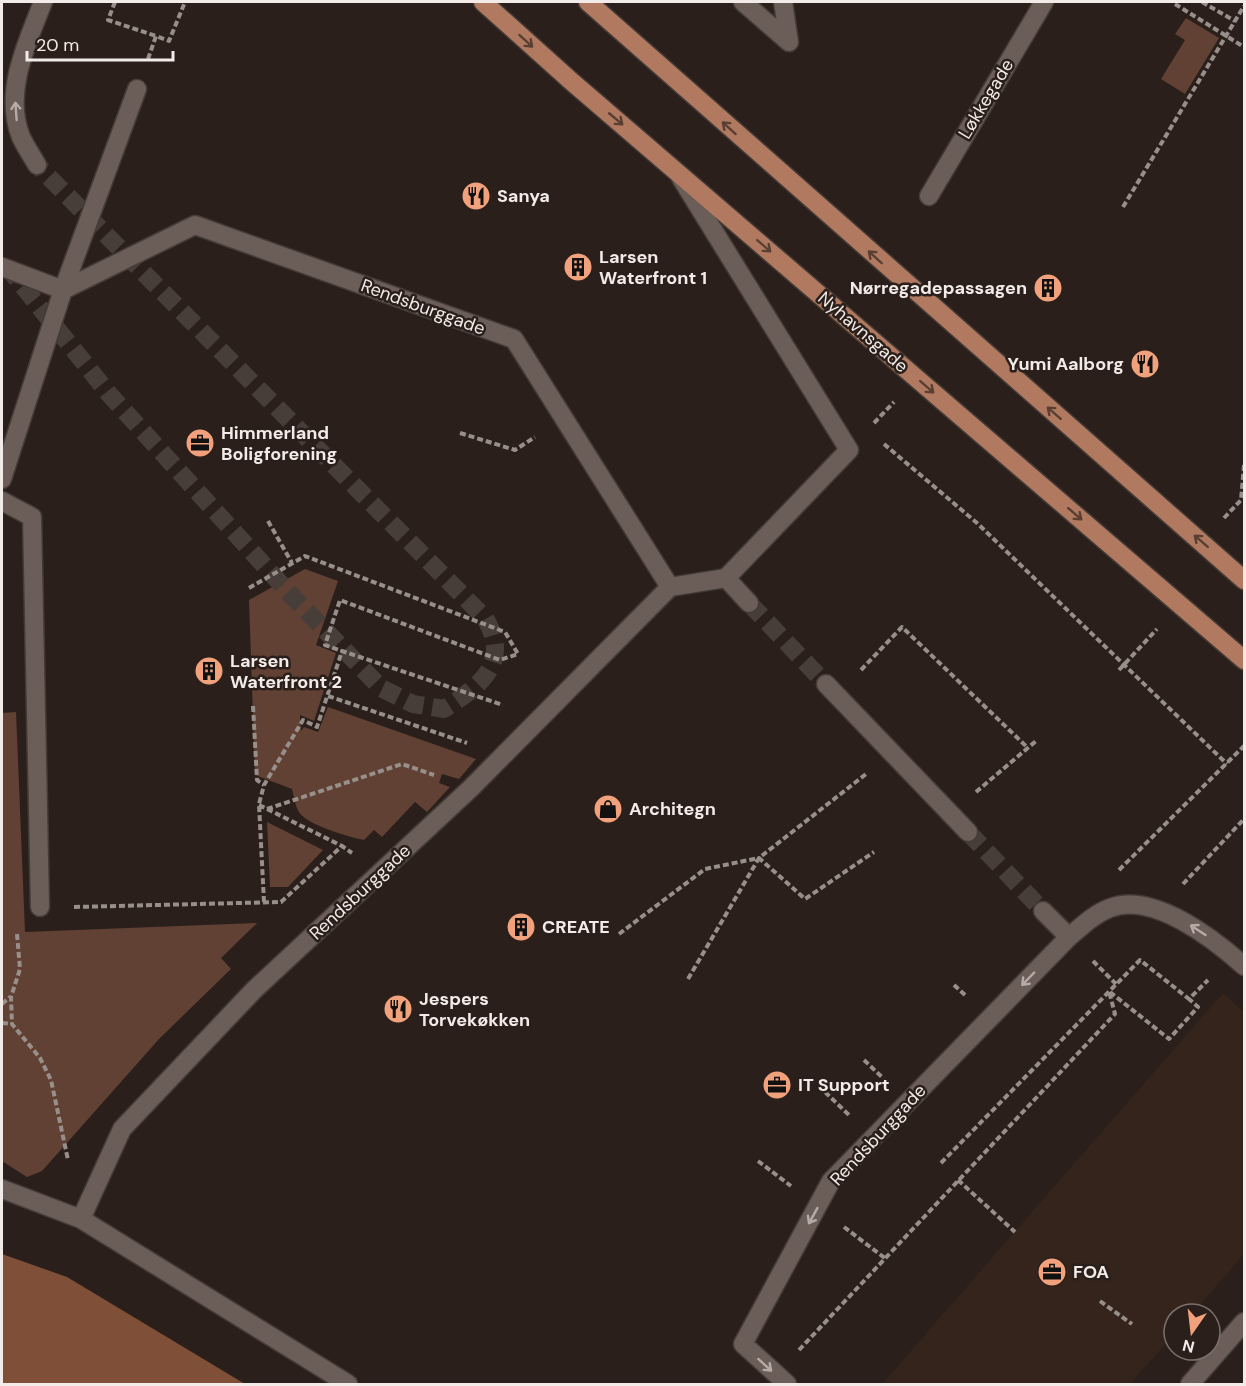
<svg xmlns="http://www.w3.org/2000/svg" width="1246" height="1386" font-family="'DM Sans',sans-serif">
	<rect width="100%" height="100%" fill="#2a1f1a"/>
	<!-- built -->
	<path fill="#35241c" d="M1223,993L1244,1012V1254L1192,1314H1174V1334L1130,1384H882Z"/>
	<!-- green -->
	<path fill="#614133" d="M1186,18L1219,38L1185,94L1161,79L1185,40L1175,34Z
		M305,569L338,581L316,645L336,653L314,721L300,715L301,731L304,727L318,732L328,707L476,759L459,779L442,774L439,783L450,787L427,812L415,802L382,837L374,830L364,840C349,837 307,825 299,812C295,806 294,796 292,789L255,775L249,600Z
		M16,712L25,932L257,923L221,958L231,969L159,1039L42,1171L27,1177L2,1161V713Z
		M267,822L323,850L288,887H270Z"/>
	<!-- water -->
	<path fill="#804f38" d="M2,1254L67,1277L245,1384H2Z"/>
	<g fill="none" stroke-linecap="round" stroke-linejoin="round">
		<!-- minor-tunnel -->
		<path stroke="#483e39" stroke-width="18" stroke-dasharray="18 9" stroke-linecap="butt" d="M6,265L109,394L291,595L381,688L413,704L444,709C480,686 512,663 485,618L37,165
			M749,603L826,684
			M968,832L1043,911"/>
		<!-- minor casing -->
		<g stroke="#443b37" stroke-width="21">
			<path id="minor" d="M743,2L789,42L783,2
				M37,165C32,156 25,146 21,137C3,92 27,43 43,2
				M929,196L1044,2
				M2,267L63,290L195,225L514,339L670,587
				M2,479L63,290L137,89
				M2,501L32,517L40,907
				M726,578L749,603
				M826,684L968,832
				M1043,911L1069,937
				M2,1189L81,1219L348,1384
				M81,1219L122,1129L254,990L471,788L670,587L726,578L849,450L681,178
				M787,1384L743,1344L831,1181L1069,937C1082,926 1094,914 1110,908C1153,891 1215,940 1244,966
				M1190,1384L1244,1322"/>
		</g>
		<!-- major casing -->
		<g stroke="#443b37" stroke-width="21">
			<path id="major" d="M483,2L571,81L1244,660
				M588,2L1244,580"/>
		</g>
		<!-- path -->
		<path stroke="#988f8b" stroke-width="4" stroke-dasharray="6 3" stroke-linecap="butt" d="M115,2L108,20L156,36
			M1202,2L1235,21
			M1175,4L1244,47
			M148,59L156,36L169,41L185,2
			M1123,207L1244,6
			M874,423L894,402
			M460,433L515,450L535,437
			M884,444L977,523L1227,764
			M1224,518L1241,500L1244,465
			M268,521L292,563
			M249,588L305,556L505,632L518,654L500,660L340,600L325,645L342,651
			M861,670L902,627L1028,748
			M1119,670L1157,629
			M328,696L467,743
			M253,706L257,780L264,785
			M976,792L1036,741
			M259,805L342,846
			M267,809L402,764L434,775
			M1119,870L1244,746
			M1183,884L1244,819
			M264,902L259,804L264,785L303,720L317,727L342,651L503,705
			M74,907L281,902L342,846L352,853
			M17,934L20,969L11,997L12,1024L40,1058L51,1080L68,1160
			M619,934L705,869L759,858L805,899L874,852
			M1093,961L1116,984
			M688,979L759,858L866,774
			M954,985L965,995
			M1110,992L1169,1039L1198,1007L1189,999
			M2,1004L10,997
			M2,1023L12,1024
			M864,1060L884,1079
			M825,1092L849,1115
			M758,1161L791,1186
			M941,1163L1140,960L1189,999L1208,980
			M958,1180L1015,1232
			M844,1227L886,1259
			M1100,1301L1132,1324
			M799,1350L1115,1014L1109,991"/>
		<!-- minor -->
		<use href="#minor" stroke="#6b5d57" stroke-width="18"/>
		<!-- major -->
		<use href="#major" stroke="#b17a60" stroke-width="18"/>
	</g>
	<!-- one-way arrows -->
	<defs><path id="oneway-shaft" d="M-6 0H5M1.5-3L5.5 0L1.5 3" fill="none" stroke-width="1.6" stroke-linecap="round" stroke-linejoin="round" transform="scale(1.5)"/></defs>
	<g stroke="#593f32">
		<use href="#oneway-shaft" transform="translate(526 41) rotate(42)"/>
		<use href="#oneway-shaft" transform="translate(616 119) rotate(40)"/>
		<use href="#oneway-shaft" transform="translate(729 128) rotate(-138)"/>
		<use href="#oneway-shaft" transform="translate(764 246) rotate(41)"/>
		<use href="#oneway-shaft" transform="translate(875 257) rotate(-138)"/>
		<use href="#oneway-shaft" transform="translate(927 387) rotate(41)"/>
		<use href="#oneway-shaft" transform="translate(1054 413) rotate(-139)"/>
		<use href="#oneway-shaft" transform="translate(1075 514) rotate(41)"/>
		<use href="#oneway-shaft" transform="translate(1201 541) rotate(-139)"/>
	</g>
	<g stroke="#b6aba6">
		<use href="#oneway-shaft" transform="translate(16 111) rotate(-94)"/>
		<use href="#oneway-shaft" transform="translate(1198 930) rotate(-147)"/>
		<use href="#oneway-shaft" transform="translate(1028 979) rotate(134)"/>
		<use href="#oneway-shaft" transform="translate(813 1216) rotate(119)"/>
		<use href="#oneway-shaft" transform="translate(765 1365) rotate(42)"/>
	</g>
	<!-- icons -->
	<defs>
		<g id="restaurant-disc" transform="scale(1.5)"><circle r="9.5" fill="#f1a17c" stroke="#2a1f1a"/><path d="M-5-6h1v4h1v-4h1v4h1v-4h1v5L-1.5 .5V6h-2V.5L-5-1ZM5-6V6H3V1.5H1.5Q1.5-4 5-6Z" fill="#111"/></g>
		<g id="building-disc" transform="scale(1.5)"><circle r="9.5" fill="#f1a17c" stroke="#2a1f1a"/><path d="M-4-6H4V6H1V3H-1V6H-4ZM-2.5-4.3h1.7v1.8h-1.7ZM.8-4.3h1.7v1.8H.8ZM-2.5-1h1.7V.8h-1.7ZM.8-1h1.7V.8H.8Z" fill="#111"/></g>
		<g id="office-disc" transform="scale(1.5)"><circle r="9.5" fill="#f1a17c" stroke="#2a1f1a"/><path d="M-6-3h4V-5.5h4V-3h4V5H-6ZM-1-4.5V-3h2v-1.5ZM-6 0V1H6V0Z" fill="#111"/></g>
		<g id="shop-disc" transform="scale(1.5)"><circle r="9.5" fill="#f1a17c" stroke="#2a1f1a"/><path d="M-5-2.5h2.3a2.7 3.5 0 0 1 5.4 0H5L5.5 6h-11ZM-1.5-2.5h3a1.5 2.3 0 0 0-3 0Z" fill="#111"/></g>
	</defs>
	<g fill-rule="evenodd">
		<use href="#restaurant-disc" x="476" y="196"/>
		<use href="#building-disc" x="578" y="267"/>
		<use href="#building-disc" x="1048" y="288"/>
		<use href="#restaurant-disc" x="1145" y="364"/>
		<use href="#office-disc" x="200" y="443"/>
		<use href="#building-disc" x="209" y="671"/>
		<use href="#shop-disc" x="608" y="809"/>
		<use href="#building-disc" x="521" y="927"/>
		<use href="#restaurant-disc" x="398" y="1009"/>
		<use href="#office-disc" x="777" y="1085"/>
		<use href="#office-disc" x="1052" y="1272"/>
	</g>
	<g text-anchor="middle" stroke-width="5" stroke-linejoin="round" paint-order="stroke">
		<!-- street labels -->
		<g font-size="18" fill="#f3ebe7" stroke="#2a1f1a">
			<text transform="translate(986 99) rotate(-59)" y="6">Løkkegade</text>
			<text transform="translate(423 307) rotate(20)" y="6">Rendsburggade</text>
			<text transform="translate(863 332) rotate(41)" y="6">Nyhavnsgade</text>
			<text transform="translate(360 892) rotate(-43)" y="6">Rendsburggade</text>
			<text transform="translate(878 1135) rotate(-47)" y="6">Rendsburggade</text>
		</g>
		<!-- poi labels -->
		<g font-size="18" font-weight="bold" fill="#f3ebe7" stroke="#2a1f1a" text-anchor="start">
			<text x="497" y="202">Sanya</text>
			<text x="599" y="263">Larsen<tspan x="599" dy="21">Waterfront 1</tspan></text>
			<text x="1027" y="294" text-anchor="end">Nørregadepassagen</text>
			<text x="1124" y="370" text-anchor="end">Yumi Aalborg</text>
			<text x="221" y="439">Himmerland<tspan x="221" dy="21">Boligforening</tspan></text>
			<text x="230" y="667">Larsen<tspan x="230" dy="21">Waterfront 2</tspan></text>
			<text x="629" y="815">Architegn</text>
			<text x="542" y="933">CREATE</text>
			<text x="419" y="1005">Jespers<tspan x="419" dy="21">Torvekøkken</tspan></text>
			<text x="798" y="1091">IT Support</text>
			<text x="1073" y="1278">FOA</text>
		</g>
	</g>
	<!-- border -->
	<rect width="1246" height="1386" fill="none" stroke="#f3ebe7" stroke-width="6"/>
	<!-- north arrow -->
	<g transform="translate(1192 1332) rotate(194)"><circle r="28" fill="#2a1f1a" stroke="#7a716c" stroke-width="1.5"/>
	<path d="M0-4.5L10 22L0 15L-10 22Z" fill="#f1a17c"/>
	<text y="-9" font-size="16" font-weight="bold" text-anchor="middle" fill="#f3ebe7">N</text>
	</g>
	<!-- scale -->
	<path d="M27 51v9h146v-9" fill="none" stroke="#f3ebe7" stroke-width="3"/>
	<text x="36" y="51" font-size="18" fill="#f3ebe7" stroke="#2a1f1a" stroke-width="4.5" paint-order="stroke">20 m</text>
</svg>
